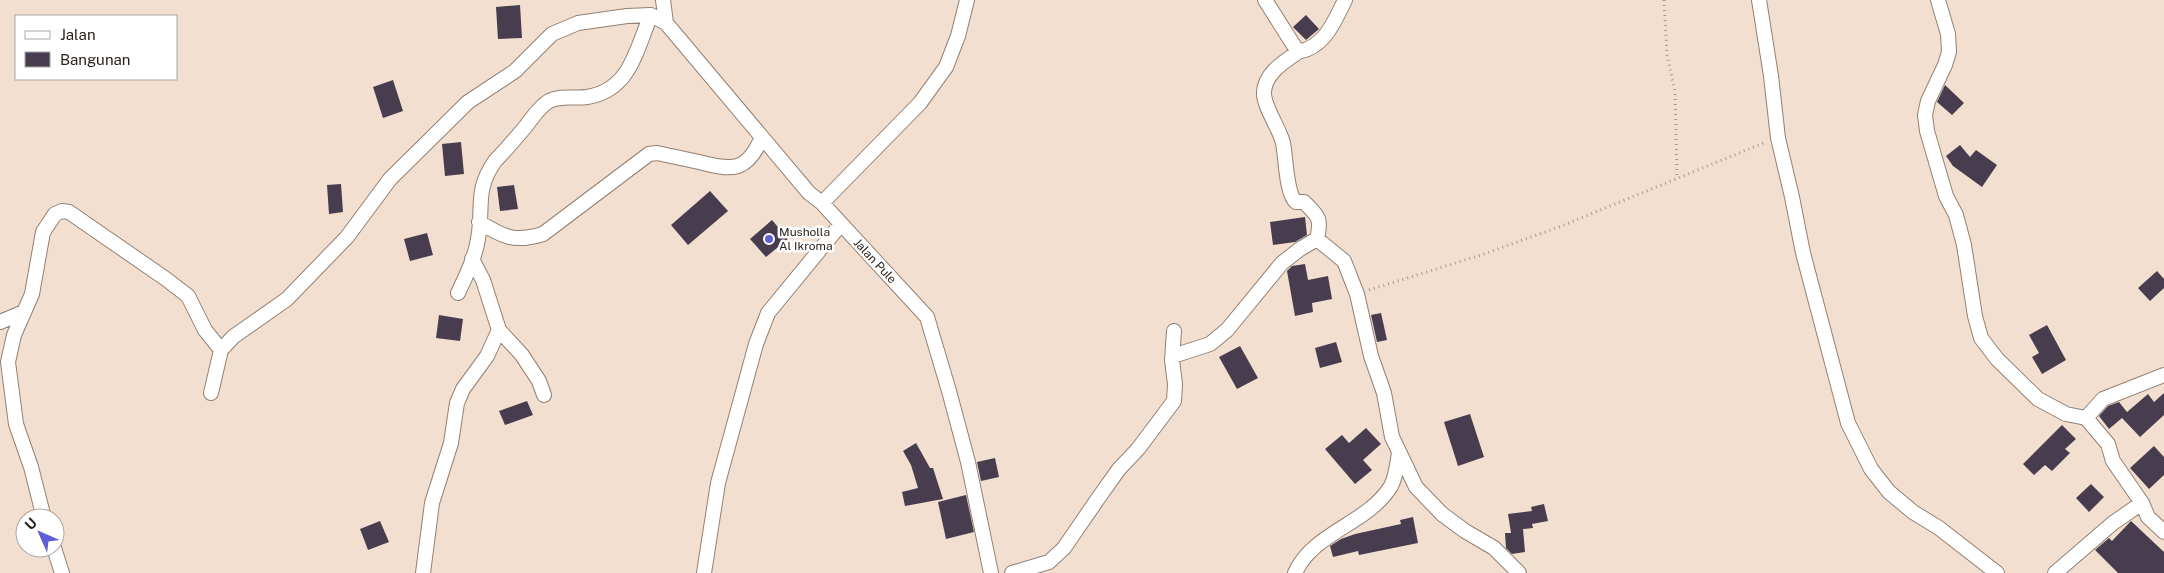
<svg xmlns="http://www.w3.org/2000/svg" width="2164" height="573" font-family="'Public Sans',sans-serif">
	<rect width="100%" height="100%" fill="#f3dfd0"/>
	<!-- building -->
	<path fill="#473d4e" d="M520,5L522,38L498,39L496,7Z
		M1306,15L1319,29L1306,40L1293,27Z
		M393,80L403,111L383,118L373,87Z
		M1945,85L1964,103L1952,115L1937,102Z
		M461,142L464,174L445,176L442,144Z
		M1960,145L1970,157L1976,150L1997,165L1982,187L1953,166L1946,156Z
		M341,184L343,212L329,214L327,185Z
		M514,185L518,209L500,211L497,187Z
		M710,191L728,211L688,245L671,225Z
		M1305,217L1307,235L1295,242L1273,245L1270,222Z
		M772,220L788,239L766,257L750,239Z
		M427,233L433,255L410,261L404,239Z
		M1305,264L1308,280L1328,276L1332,299L1312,303L1313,312L1295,316L1287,271L1292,266Z
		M2157,271L2164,279V288L2150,301L2138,288Z
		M1381,313L1387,340L1377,342L1371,315Z
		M439,315L463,319L460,341L436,338Z
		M2047,325L2066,360L2042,374L2032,357L2039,353L2029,335Z
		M1336,342L1342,362L1320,368L1315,348Z
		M1240,346L1258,378L1237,389L1219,357Z
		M2164,393V415L2140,437L2122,418L2109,429L2099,416L2108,406L2119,402L2127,412L2148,394L2154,402Z
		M527,401L533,415L505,425L499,411Z
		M1470,414L1484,457L1458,466L1444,422Z
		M2062,425L2076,439L2065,449L2070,453L2052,471L2045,465L2034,475L2023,464Z
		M1366,428L1381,444L1363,460L1372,470L1355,484L1325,449L1342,435L1349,443Z
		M916,443L930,468H933L943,499L905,506L902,492L918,488L911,465L903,451Z
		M2154,446L2164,457V475L2149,489L2130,468Z
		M995,458L999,477L981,481L977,462Z
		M2091,484L2104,497L2089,512L2076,498Z
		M966,495L974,532L946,539L938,502Z
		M1544,504L1548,521L1532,524L1533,528L1523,529L1525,552L1512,554L1506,548L1505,533H1511L1508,514L1532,511L1531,507Z
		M1413,517L1418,543L1359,555L1358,551L1333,557L1330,546L1341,539L1355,534L1401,524L1400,520Z
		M380,521L389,542L368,550L360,529Z
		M2131,521L2164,552V573H2118L2095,550L2109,538L2112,541Z"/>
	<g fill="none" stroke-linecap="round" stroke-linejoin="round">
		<!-- minor casing -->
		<g stroke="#928072" stroke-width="16">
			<path id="minor" d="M663,0L666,23L809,193L822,203L927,317L949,391L968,462L991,573
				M1759,0L1771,76L1778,138L1792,197L1803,253L1848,423L1871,469L1889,492L1913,512L1939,528L1997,573
				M1938,0L1948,34L1949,52L1945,65L1928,101L1925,115L1927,131L1946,196L1956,215L1964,245L1975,316L1981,338L1997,359L2038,399L2066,414L2086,418L2108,444L2113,461L2142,503L2148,517L2164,532
				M1298,52C1325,47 1334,22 1345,0
				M822,203L920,103L946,67L958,36L967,0
				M479,222C504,237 514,243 543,234L649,154L657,153C671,156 685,159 699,162C733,171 747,172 762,137
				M1317,239L1344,261L1357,294L1371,356L1384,393L1392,437L1416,487L1442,514L1465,531L1494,548L1519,573
				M472,259L483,280L499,330L522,355L539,381L544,395
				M458,293C466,276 475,258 478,239C484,207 474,191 495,161C506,150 516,138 526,126C533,117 539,107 549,101C561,95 575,99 587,97C631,90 636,49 651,15
				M0,322L24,312
				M1173,356L1210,344L1227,330L1282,263L1300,249L1317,239C1322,218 1318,216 1304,202H1296C1286,194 1286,157 1283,143C1279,127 1263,106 1264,92C1265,73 1284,62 1298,52L1265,0
				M211,393L221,350L233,337L287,299L347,237L390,179L468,102L515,71L552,34L578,23L627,16L651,15L666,23
				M2086,418L2103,399L2164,375
				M44,518L31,467L16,424L8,362L14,335L32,294L43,232L55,214L62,211L69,212L166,279L188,296L205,330L221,350
				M54,548L62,573
				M423,573L432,503L451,443L457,403L463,389L487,356L499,330
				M704,573L718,483L756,344L768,313L841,224
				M1012,573L1049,562L1064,548L1097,500L1119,469L1138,449L1174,401L1175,384L1172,360L1174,331
				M1295,573C1313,532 1368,524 1391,486C1396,477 1397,464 1399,453
				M2055,573L2113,523L2142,503"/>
		</g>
		<!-- path -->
		<path stroke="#a7988d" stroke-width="3" stroke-dasharray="1 4" stroke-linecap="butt" d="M1664,0L1667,55L1675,91L1677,177
			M1369,290L1481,255L1559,227L1766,142"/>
		<!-- minor -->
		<use href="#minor" stroke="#fff" stroke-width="14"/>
	</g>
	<!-- markers -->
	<circle fill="#615fd8" stroke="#fff" stroke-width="2" cx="769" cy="239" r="5"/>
	<g text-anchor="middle" stroke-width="5" stroke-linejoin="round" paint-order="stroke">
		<!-- poi labels -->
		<g font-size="12" fill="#2a231d" stroke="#fff" text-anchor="start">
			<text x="779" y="236">Musholla<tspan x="779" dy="14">Al Ikroma</tspan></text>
		</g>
		<!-- street labels -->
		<g font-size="12" fill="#2a231d" stroke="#fff">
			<text transform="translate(875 261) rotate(47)" y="4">Jalan Pule</text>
		</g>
	</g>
	<!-- legend -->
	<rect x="15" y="15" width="162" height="65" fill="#ffffff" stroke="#aaa7a5"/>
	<rect x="25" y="31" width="25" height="8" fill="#ffffff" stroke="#aaa7a5"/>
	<text x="60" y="40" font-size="15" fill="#2a231d">Jalan</text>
	<rect x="25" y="52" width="25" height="15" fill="#473d4e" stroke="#aaa7a5"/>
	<text x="60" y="65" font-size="15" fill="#2a231d">Bangunan</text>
	<!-- north arrow -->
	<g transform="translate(40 533) rotate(315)"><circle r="24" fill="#ffffff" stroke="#aaa7a5"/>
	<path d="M0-4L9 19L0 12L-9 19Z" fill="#615fd8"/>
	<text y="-8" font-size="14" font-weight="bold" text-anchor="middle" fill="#2a231d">U</text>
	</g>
</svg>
